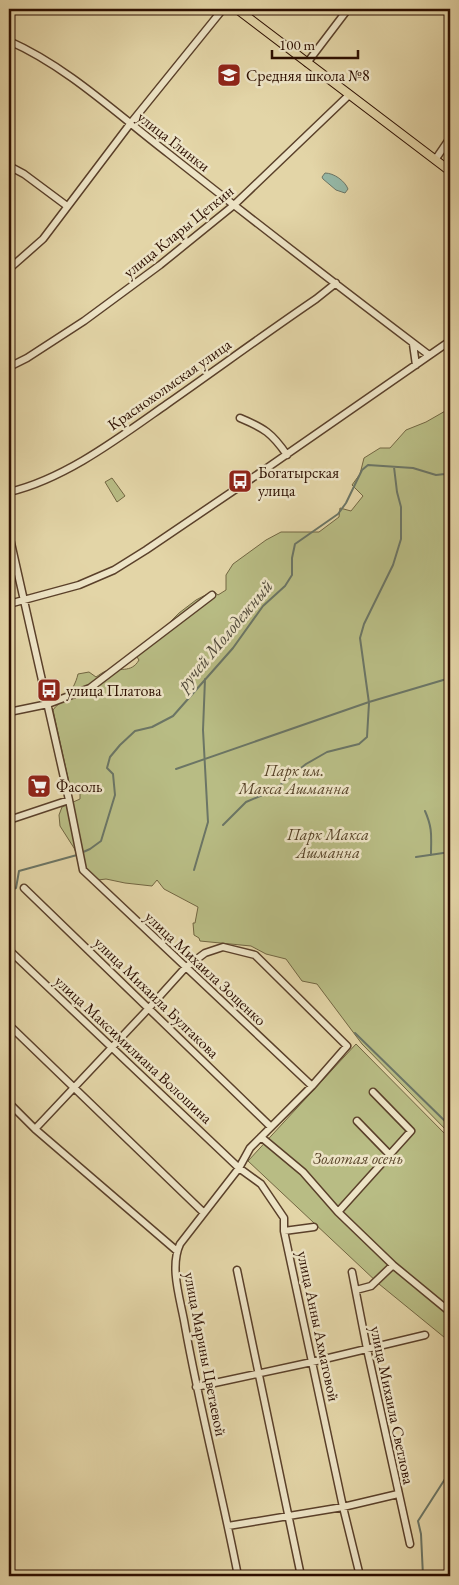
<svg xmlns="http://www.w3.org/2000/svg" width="459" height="1585" font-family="'EB Garamond',serif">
	<rect width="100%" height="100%" fill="#e3d5a7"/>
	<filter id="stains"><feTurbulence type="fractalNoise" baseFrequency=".004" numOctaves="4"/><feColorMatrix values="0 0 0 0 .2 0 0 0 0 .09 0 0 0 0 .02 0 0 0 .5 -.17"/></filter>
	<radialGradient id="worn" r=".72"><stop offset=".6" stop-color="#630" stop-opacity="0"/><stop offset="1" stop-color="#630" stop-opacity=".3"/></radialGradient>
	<!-- green -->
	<path fill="#b8bc84" stroke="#726642" d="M447,410L450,412V1134L362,1044L317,984L302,981L286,959L266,954L251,946L200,941L199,938L194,935L193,923H195L198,907L164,889L157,880L152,886L125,883L106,879L98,880L87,877L74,848L60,826L59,815L62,807L80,799V794L71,792L53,710C56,705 61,703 65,699C71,692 76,683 78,674L89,672L96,677C99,675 103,672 106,671C119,667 131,674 139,660L133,651L163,629L179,613L196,600L213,591L218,595L226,590V575L233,564L266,540L281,532H319L339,517L340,508L351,511L363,496L352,485L360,474L364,458L380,448H390L406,430L426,422Z
		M112,478L125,496L117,502L105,482Z
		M356,1044L450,1139V1342L379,1284L248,1161Z"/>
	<!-- water -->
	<path fill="#95b9a8" stroke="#6b7565" d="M325,173C334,173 345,181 348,189L345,193L336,190L323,179L322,177Z"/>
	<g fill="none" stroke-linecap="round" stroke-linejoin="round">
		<!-- stream -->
		<path stroke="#6b7565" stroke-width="2" d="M445,474L450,497
			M176,769L369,702L450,678
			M425,811C433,829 431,837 431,855
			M223,825L246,802L274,790L306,764L327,752L359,744L367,737L369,703L360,638L364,624L393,565L401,539V507L397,492L394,467
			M81,853L90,849L101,841L115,795L113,774L107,768L110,757L120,745L135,731L152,727L173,716L233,648L263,606L285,586L292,575V558L295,544L338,514L346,503L362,470L368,465L413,468L436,475L445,474L450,471
			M416,857L450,852
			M194,870L208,822L203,730L205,679
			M9,892L16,888L19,871L77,855
			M355,1033L450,1126
			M423,1576L421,1534L418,1521L445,1479L450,1475"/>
		<!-- minor casing -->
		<g stroke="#5a402a" stroke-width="9">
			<path id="minor" d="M9,41C68,67 118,115 169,154C255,222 342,289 429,355
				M307,63L348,9
				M435,160L450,138
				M9,166L24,174L67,206
				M9,269L43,239L130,124L223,9
				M413,344L416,365
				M9,367L27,358L84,321L160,265L234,205L349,95
				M240,418C264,428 272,433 287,455
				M9,492C65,479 120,437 167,404C217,369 266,333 316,299L336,283
				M9,534L69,800L83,870L312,1086
				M9,604L79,585L114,570L146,550L267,468L450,341
				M9,712L48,704L90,688L212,595
				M9,820L69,800
				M24,888L271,1127
				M9,950L239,1168L261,1184L284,1218V1231L343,1507L360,1576
				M9,1025L204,1213
				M9,1103L35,1129L177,1251
				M357,1121L390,1155
				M35,1129L149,1008L185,968L205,953L223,947L255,955L347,1046L312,1086L250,1148L239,1168L180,1244C169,1268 181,1301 185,1326C200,1410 222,1493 238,1576
				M261,1137L303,1172L338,1212L393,1265L450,1312
				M338,1212L411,1131L373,1092
				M284,1231L314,1227
				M237,1270L301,1576
				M352,1272L367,1349L410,1544
				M356,1290L371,1286L393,1265
				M196,1387L312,1362L425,1335
				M228,1526L343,1507L398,1494"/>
		</g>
		<!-- major casing -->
		<g stroke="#2d0f00" stroke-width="10">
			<path id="major" d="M237,9L450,171"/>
		</g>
		<!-- minor -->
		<use href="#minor" stroke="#ede4c6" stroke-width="6"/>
		<!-- major -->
		<use href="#major" stroke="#e3d5a7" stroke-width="8"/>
	</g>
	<!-- icons -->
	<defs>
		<g id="school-square" transform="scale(1.25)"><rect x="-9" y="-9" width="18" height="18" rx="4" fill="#8f2418" stroke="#ede4c6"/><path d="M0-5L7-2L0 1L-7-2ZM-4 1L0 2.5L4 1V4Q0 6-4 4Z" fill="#fff"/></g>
		<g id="bus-square" transform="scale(1.25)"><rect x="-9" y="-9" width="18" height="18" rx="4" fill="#8f2418" stroke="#ede4c6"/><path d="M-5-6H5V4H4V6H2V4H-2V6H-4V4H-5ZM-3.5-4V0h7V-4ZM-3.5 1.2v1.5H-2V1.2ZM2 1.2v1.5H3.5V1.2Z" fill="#fff"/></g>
		<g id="supermarket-square" transform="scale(1.25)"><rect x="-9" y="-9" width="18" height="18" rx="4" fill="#8f2418" stroke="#ede4c6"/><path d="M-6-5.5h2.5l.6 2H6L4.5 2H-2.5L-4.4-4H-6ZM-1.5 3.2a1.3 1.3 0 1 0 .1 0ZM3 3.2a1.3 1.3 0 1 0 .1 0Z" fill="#fff"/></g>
	</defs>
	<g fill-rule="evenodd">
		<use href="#school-square" x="229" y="75"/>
		<use href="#bus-square" x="240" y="481"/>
		<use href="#bus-square" x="49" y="690"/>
		<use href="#supermarket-square" x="39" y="786"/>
	</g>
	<g text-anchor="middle" stroke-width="5" stroke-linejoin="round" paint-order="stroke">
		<!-- poi labels -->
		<g font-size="16" fill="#2d0f00" stroke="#ede4c6" text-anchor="start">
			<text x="246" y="81">Средняя школа №8</text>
			<text x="258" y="478">Богатырская<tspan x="258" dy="18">улица</tspan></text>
			<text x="66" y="696">улица Платова</text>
			<text x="56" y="792">Фасоль</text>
		</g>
		<!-- street labels -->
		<g font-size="16" fill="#2d0f00" stroke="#ede4c6">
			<text transform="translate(174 141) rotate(38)" y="6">улица Глинки</text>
			<text transform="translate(178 231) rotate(-39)" y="6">улица Клары Цеткин</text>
			<text transform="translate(169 384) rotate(-35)" y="6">Краснохолмская улица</text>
			<text transform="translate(206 968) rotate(43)" y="6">улица Михаила Зощенко</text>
			<text transform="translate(157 997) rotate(44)" y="6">улица Михаила Булгакова</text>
			<text transform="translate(134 1049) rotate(43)" y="6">улица Максимилиана Волошина</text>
			<text transform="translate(319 1326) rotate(78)" y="6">улица Анны Ахматовой</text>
			<text transform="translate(206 1354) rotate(79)" y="6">улица Марины Цветаевой</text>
			<text transform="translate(393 1405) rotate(78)" y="6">улица Михаила Светлова</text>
		</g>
		<!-- park labels -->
		<g font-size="16" font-style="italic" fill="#574328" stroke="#ede4c6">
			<text x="294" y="776">Парк им.<tspan x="294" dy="18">Макса Ашманна</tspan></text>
			<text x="328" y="840">Парк Макса<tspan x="328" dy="18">Ашманна</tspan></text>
			<text x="358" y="1164">Золотая осень</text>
		</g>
		<!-- water labels -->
		<g font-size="18" font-style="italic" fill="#514a3b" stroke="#ede4c6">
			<text transform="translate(225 635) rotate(-50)" y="6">ручей Молодежный</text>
		</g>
	</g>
	<!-- margin -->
	<rect width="459" height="1585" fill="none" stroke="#e3d5a7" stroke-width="30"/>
	<rect x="10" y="10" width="439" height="1565" fill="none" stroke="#2d0f00" stroke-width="2.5"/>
	<rect x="15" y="15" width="429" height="1555" fill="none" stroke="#2d0f00"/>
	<!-- scale -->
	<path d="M272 50v8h86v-8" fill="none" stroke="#2d0f00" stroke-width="2.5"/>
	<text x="279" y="50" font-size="15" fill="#2d0f00" stroke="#ede4c6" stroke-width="4" paint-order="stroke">100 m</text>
	<rect width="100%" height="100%" filter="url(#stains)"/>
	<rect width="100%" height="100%" fill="url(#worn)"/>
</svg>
